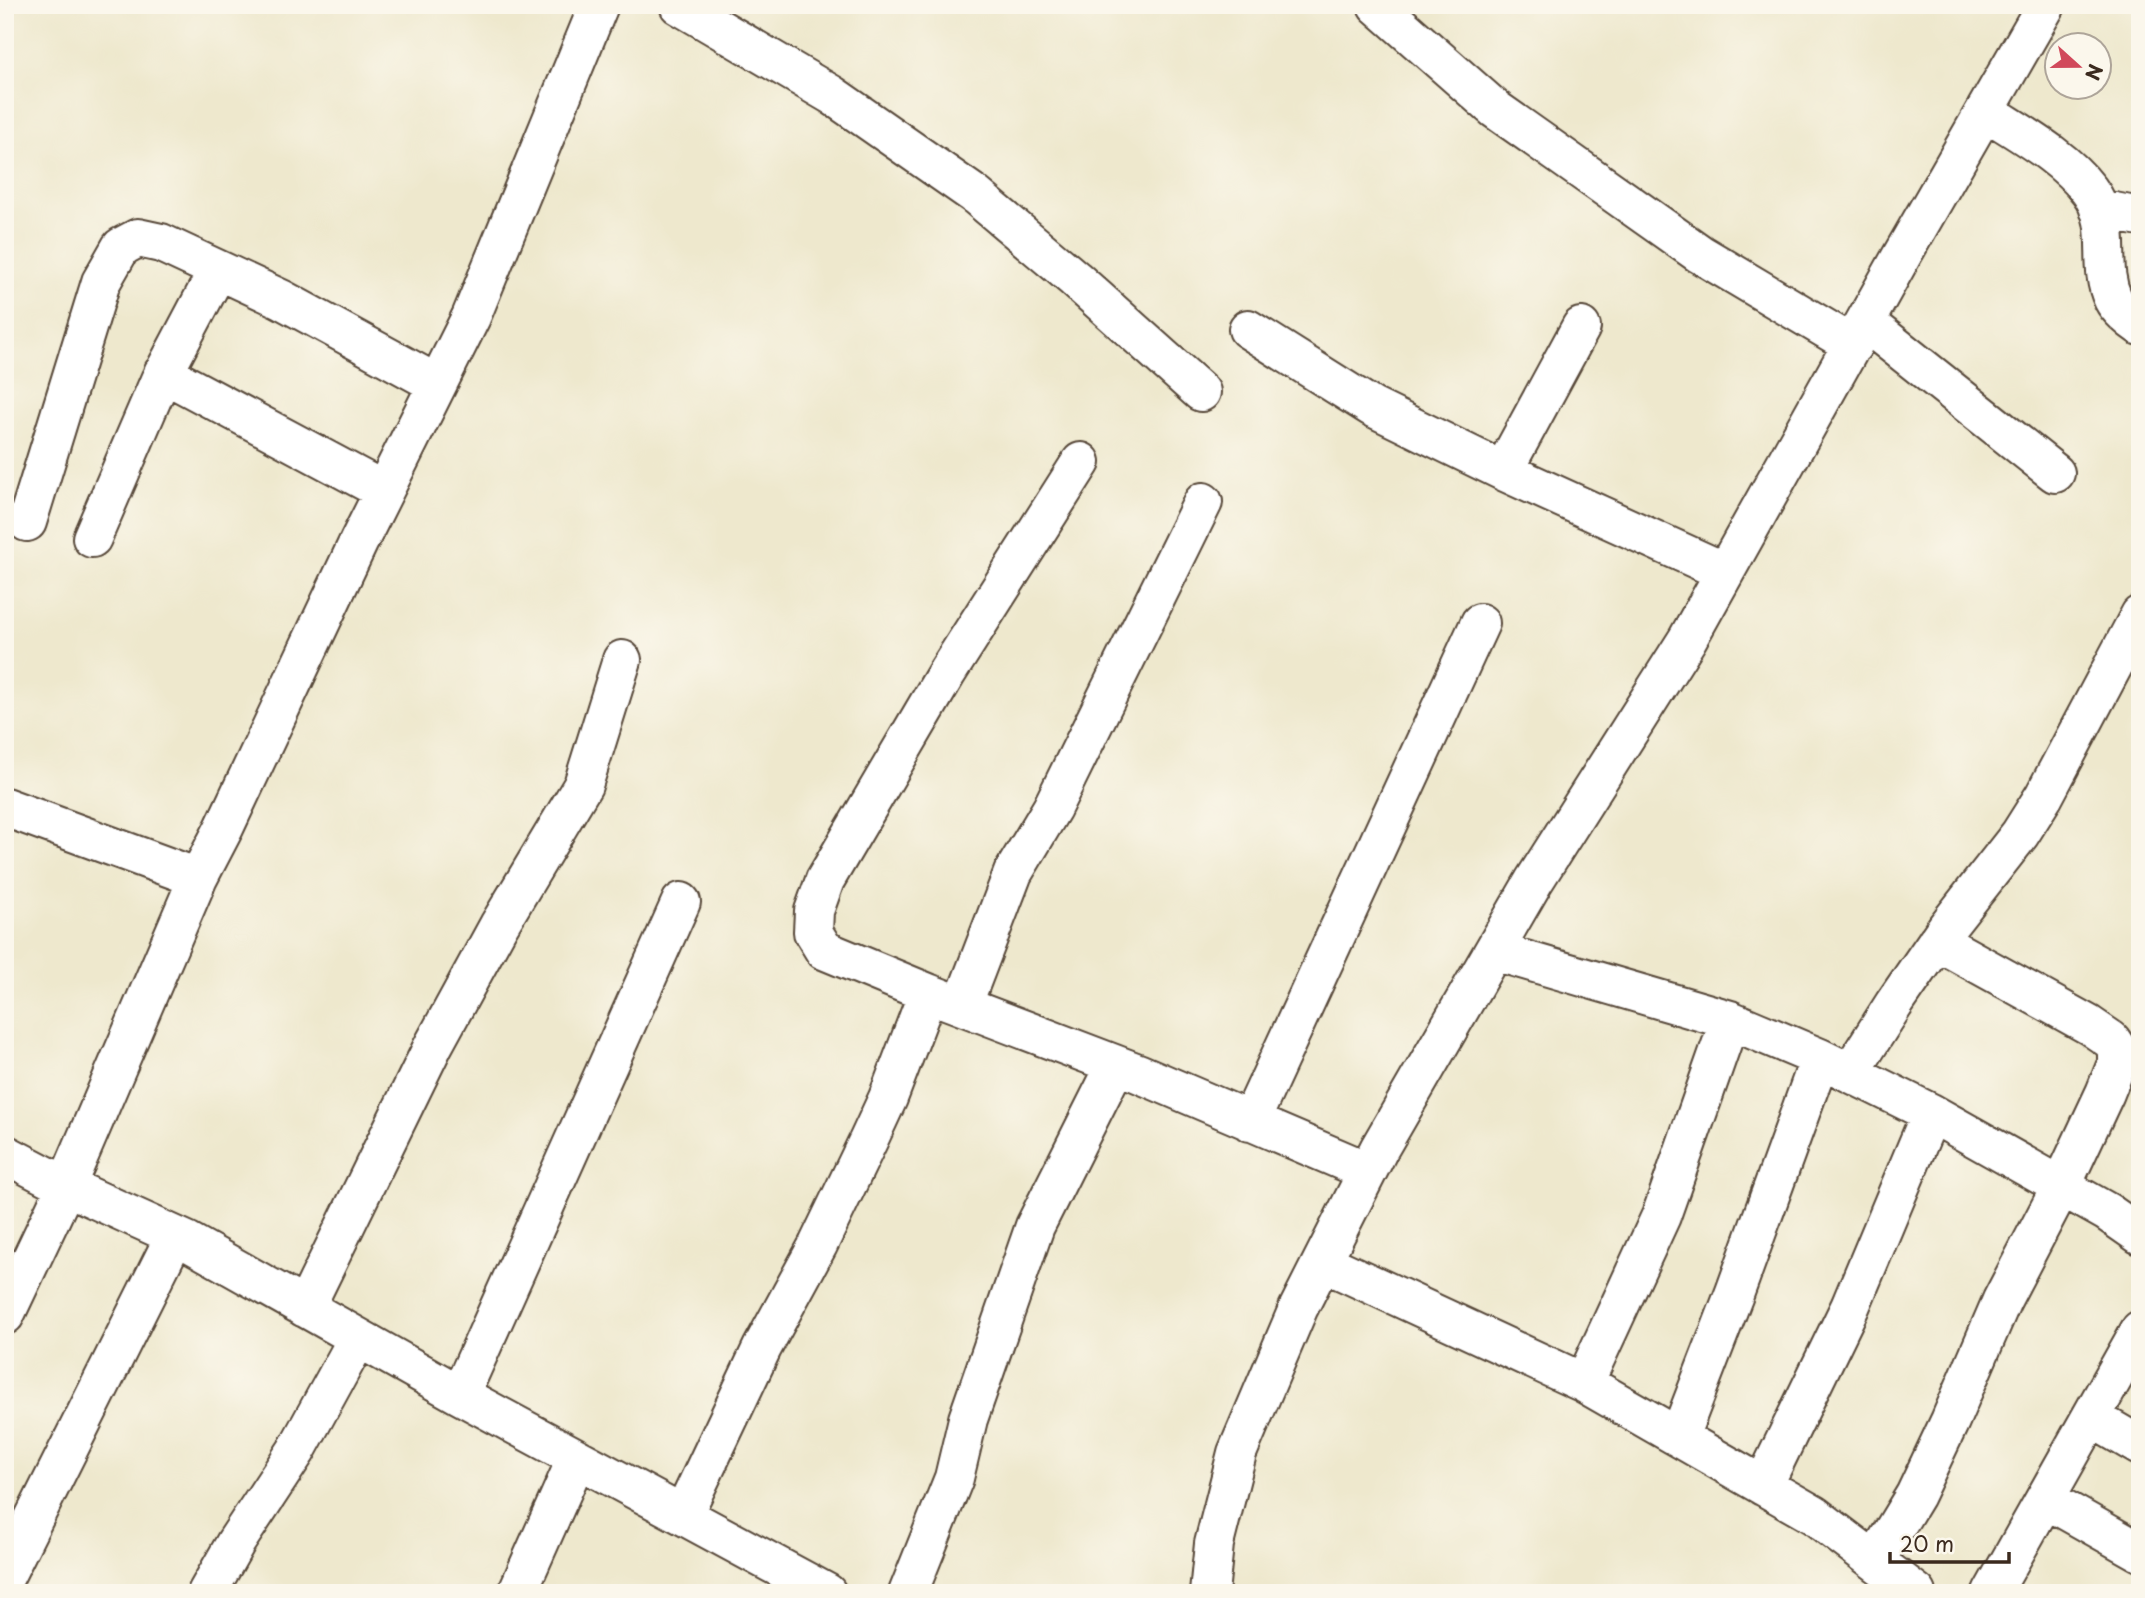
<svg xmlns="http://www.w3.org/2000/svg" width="2145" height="1598" font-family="'Playpen Sans',sans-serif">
	<rect width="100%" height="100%" fill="#fbf7ec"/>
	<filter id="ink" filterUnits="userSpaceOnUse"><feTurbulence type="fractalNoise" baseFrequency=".0143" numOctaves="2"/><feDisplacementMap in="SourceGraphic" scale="14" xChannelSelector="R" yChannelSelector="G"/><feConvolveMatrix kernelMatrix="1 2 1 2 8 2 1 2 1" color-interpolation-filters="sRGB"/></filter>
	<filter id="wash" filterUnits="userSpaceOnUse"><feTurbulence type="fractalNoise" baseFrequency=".00686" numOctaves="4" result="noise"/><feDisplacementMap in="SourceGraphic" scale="28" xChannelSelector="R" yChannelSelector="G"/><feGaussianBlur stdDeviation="1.57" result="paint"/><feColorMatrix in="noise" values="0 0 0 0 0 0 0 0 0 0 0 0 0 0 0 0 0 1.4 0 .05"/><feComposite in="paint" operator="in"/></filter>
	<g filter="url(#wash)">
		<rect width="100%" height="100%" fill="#eee8cd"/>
	</g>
	<g filter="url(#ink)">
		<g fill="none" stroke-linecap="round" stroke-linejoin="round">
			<!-- minor casing -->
			<g stroke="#564638" stroke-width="42">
				<path id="minor" d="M679,5L832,95L974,194L1075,279L1201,392
					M1377,5L1495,109L1700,254L1853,345
					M1986,111C2021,134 2063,156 2089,190C2117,227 2096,263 2113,299C2118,309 2131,320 2140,326
					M2099,209L2140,217
					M1865,322L2055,473
					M1248,329L1372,407L1503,471L1725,572
					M163,373L384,491
					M1081,462L946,674L825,880L814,911L813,932L824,950L928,993L1138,1073L1367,1171
					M1503,471L1581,327
					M27,522L101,282L121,247L138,238L161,243L281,299L437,384
					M92,538L160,380L218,270
					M5,807L198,878
					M1494,951L1730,1020L1820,1058L1931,1113L2107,1212L2140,1235
					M962,1006L1013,873L1052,808L1203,502
					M1850,1073L1894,1004L1947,927L2020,834L2044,796L2140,615
					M1250,1122L1480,623
					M5,1154L66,1186L187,1241L460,1395L827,1593
					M1323,1262L1584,1383L1814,1515L1917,1593
					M305,1308L433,1046L499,925L583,785L622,660
					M5,1315L66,1186L198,878L224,828L359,541L471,317L599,5
					M1584,1383L1661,1216L1730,1020
					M460,1395L681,902
					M2092,1418L2140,1446
					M1679,1437L1735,1292L1820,1058
					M1763,1486L1850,1307L1931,1113
					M2046,1499L2140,1552
					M683,1515L762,1348L818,1245L869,1139L888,1098L928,993
					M1875,1561L1915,1495L1950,1421L2002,1300L2061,1187L2105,1093L2117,1063V1049L2111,1040L2089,1025L1937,941
					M5,1576L175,1236
					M207,1593L236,1542L296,1451L358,1338
					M517,1593L577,1458
					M908,1593L954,1478L968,1419L1035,1226L1116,1065
					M1209,1593L1214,1544L1237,1453L1298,1309L1379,1149L1534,881L1687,640L1901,257L2046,5
					M1992,1593L2140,1330"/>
			</g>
			<!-- minor -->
			<use href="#minor" stroke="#fff" stroke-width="38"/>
		</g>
	</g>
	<!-- margin -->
	<rect width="2145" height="1598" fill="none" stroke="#fbf7ec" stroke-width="28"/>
	<!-- north arrow -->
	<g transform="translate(2078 66) rotate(111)"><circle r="33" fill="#fbf7ec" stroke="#aea59a" stroke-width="2"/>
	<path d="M0-5L12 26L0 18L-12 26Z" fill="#d1495b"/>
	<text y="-10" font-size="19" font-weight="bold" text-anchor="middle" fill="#3b2a1e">N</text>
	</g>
	<!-- scale -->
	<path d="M1890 1552v10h119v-10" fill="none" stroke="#3b2a1e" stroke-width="3.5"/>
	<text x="1900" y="1552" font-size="21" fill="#3b2a1e" stroke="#fbf7ec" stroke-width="5" paint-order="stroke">20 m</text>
</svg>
